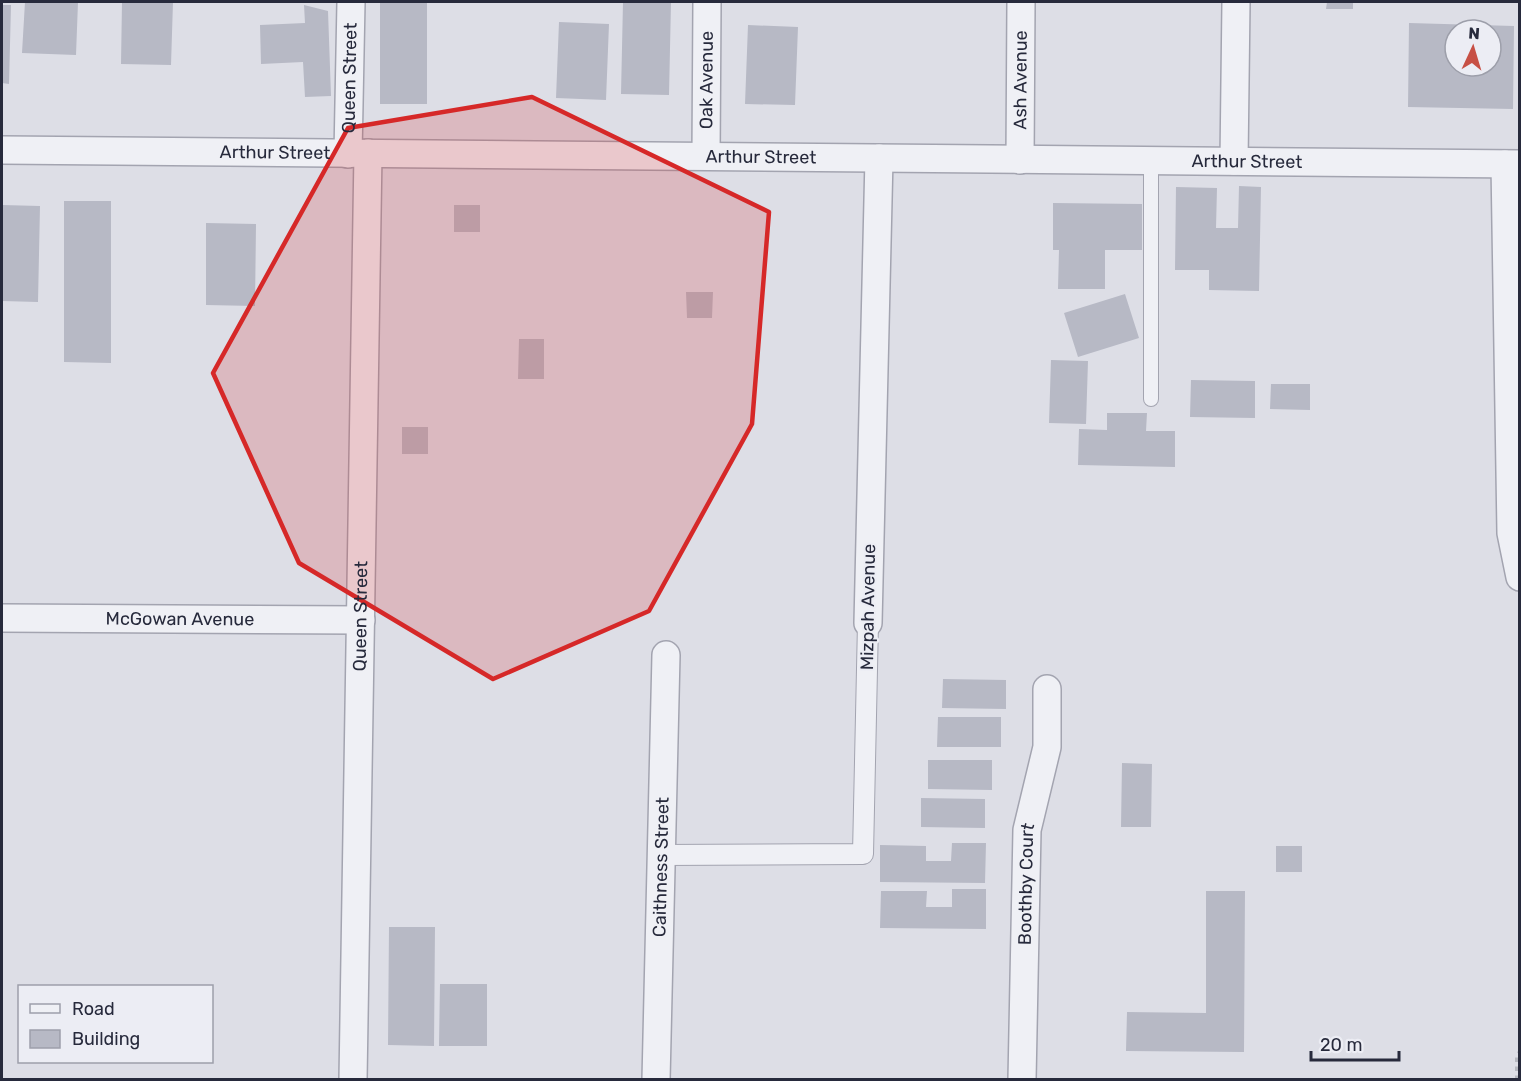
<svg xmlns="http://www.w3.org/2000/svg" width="1521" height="1081" font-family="Rubik,sans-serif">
	<rect width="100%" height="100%" fill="#dddee6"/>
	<!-- building -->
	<path fill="#b7b9c5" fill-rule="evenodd" d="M25,2H78L76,55L22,53Z
		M122,2H173L171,65L121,64Z
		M623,2H671L669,95L621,94Z
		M1327,2H1353V9H1326Z
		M380,3H427V104H380Z
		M2,5H11L9,84L2,83Z
		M304,5L328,11L331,96L305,97L303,62L261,64L260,25L305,23Z
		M559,22L609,24L606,100L556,98Z
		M1409,23L1514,26L1513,109L1408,107ZM1455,30H1491V66H1455Z
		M748,25L798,27L795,105L745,104Z
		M1239,186L1261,187L1259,291L1209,290V270H1175L1176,187L1217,188L1216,228H1238Z
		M64,201H111V363L64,362Z
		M1053,203L1142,204V250H1105V289H1058L1059,250H1053Z
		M2,205L40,206L38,302L2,301Z
		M454,205H480V232H454Z
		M206,223L256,224L255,306L206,305Z
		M686,292H713L712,318H687Z
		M1125,294L1139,338L1078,357L1064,313Z
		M519,339H544V379H518Z
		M1051,360L1088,361L1086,424L1049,423Z
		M1191,380L1255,381V418L1190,417Z
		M1271,384H1310V410L1270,409Z
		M1107,413H1147L1146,431H1175V467L1078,465L1079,429L1107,430Z
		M402,427H428V454H402Z
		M943,679L1006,680V709L942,708Z
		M938,717H1001V747H937Z
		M928,760H992V790L928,789Z
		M1122,763L1152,764L1151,827H1121Z
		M921,798L985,799V828L921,827Z
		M952,843H986L985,883L880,882V845L926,846V861H951Z
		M1276,846H1302V872H1276Z
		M952,889H986V929L880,928L881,891H927L926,907H952Z
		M1206,891H1245L1244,1052L1126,1051L1127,1012L1206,1013Z
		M389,927H435L434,1046L388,1045Z
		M440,984H487V1046H439Z"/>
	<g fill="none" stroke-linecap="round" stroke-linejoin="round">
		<!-- service casing -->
		<g stroke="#a3a4b0" stroke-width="16">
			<path id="service" d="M1151,399V161"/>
		</g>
		<!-- pedestrian casing -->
		<g stroke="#a3a4b0" stroke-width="22">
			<path id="pedestrian" d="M661,855L863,854L868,623"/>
		</g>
		<!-- minor casing -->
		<g stroke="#a3a4b0" stroke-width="30">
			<g id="minor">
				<path id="s1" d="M2,150L1520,164"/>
				<path id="s2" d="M348,154L351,2"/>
				<path id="s3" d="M706,156L707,2"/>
				<path id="s4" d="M1020,160L1021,2"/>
				<path d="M1234,161L1236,2"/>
				<path d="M1505,164L1511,533L1520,577"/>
				<path id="s5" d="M2,618L361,620"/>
				<path d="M868,623L879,158"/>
				<path id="s6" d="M353,1080L368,153"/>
				<path id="s7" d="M656,1080L666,655"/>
				<path id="s8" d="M1022,1080L1027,830L1047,747V689"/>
			</g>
		</g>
		<!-- path -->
		<path stroke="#b7b9c1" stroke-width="4" stroke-dasharray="4.5 4.5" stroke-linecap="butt" d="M1517,1080V1055L1520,1052"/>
		<!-- service -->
		<use href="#service" stroke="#eff0f5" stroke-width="14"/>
		<!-- pedestrian -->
		<use href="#pedestrian" stroke="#eff0f5" stroke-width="20"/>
		<!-- minor -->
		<use href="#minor" stroke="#eff0f5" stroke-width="27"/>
	</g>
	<!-- marked area -->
	<path fill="#d62828" fill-opacity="0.2" stroke="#d62828" stroke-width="4.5" stroke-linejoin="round" d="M532,97L769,212L752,424L649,611L493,679L299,563L213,373L348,128Z"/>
	<g text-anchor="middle" stroke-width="4.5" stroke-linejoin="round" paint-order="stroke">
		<!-- street labels -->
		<g font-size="18" fill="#272a3c" stroke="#ecedf4">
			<text dy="6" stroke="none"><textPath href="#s2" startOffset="76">Queen Street</textPath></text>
			<text dy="6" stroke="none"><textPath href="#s3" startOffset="76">Oak Avenue</textPath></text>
			<text dy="6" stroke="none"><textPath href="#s4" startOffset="80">Ash Avenue</textPath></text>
			<text dy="6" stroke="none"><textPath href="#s1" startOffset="273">Arthur Street</textPath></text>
			<text dy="6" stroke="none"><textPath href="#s1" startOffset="759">Arthur Street</textPath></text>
			<text dy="6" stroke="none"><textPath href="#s1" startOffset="1245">Arthur Street</textPath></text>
			<text transform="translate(868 607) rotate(-89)" y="6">Mizpah Avenue</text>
			<text dy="6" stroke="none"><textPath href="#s6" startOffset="464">Queen Street</textPath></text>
			<text dy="6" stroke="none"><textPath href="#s5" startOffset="178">McGowan Avenue</textPath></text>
			<text dy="6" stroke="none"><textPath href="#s7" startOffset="213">Caithness Street</textPath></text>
			<text dy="6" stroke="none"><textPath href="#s8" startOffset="196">Boothby Court</textPath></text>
		</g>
	</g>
	<!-- border -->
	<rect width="1521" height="1081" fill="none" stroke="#272a3c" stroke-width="6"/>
	<!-- legend -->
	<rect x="18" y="985" width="195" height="78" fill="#ecedf4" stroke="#9d9faa" stroke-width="1.5"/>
	<rect x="30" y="1004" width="30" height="9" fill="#eff0f5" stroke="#9d9faa" stroke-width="1.5"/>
	<text x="72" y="1015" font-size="18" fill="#272a3c">Road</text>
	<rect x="30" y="1030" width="30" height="18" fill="#b7b9c5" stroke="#9d9faa" stroke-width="1.5"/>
	<text x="72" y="1045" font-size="18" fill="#272a3c">Building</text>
	<!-- north arrow -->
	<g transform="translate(1473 48) rotate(4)"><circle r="28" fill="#ecedf4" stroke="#9d9faa" stroke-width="1.5"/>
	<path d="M0-4.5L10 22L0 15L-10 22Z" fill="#c75045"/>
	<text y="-9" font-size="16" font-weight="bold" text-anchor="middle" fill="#272a3c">N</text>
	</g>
	<!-- scale -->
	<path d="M1311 1051v9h88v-9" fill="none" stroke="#272a3c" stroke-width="3"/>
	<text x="1320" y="1051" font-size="18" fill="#272a3c" stroke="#ecedf4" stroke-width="4.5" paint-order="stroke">20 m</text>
</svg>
